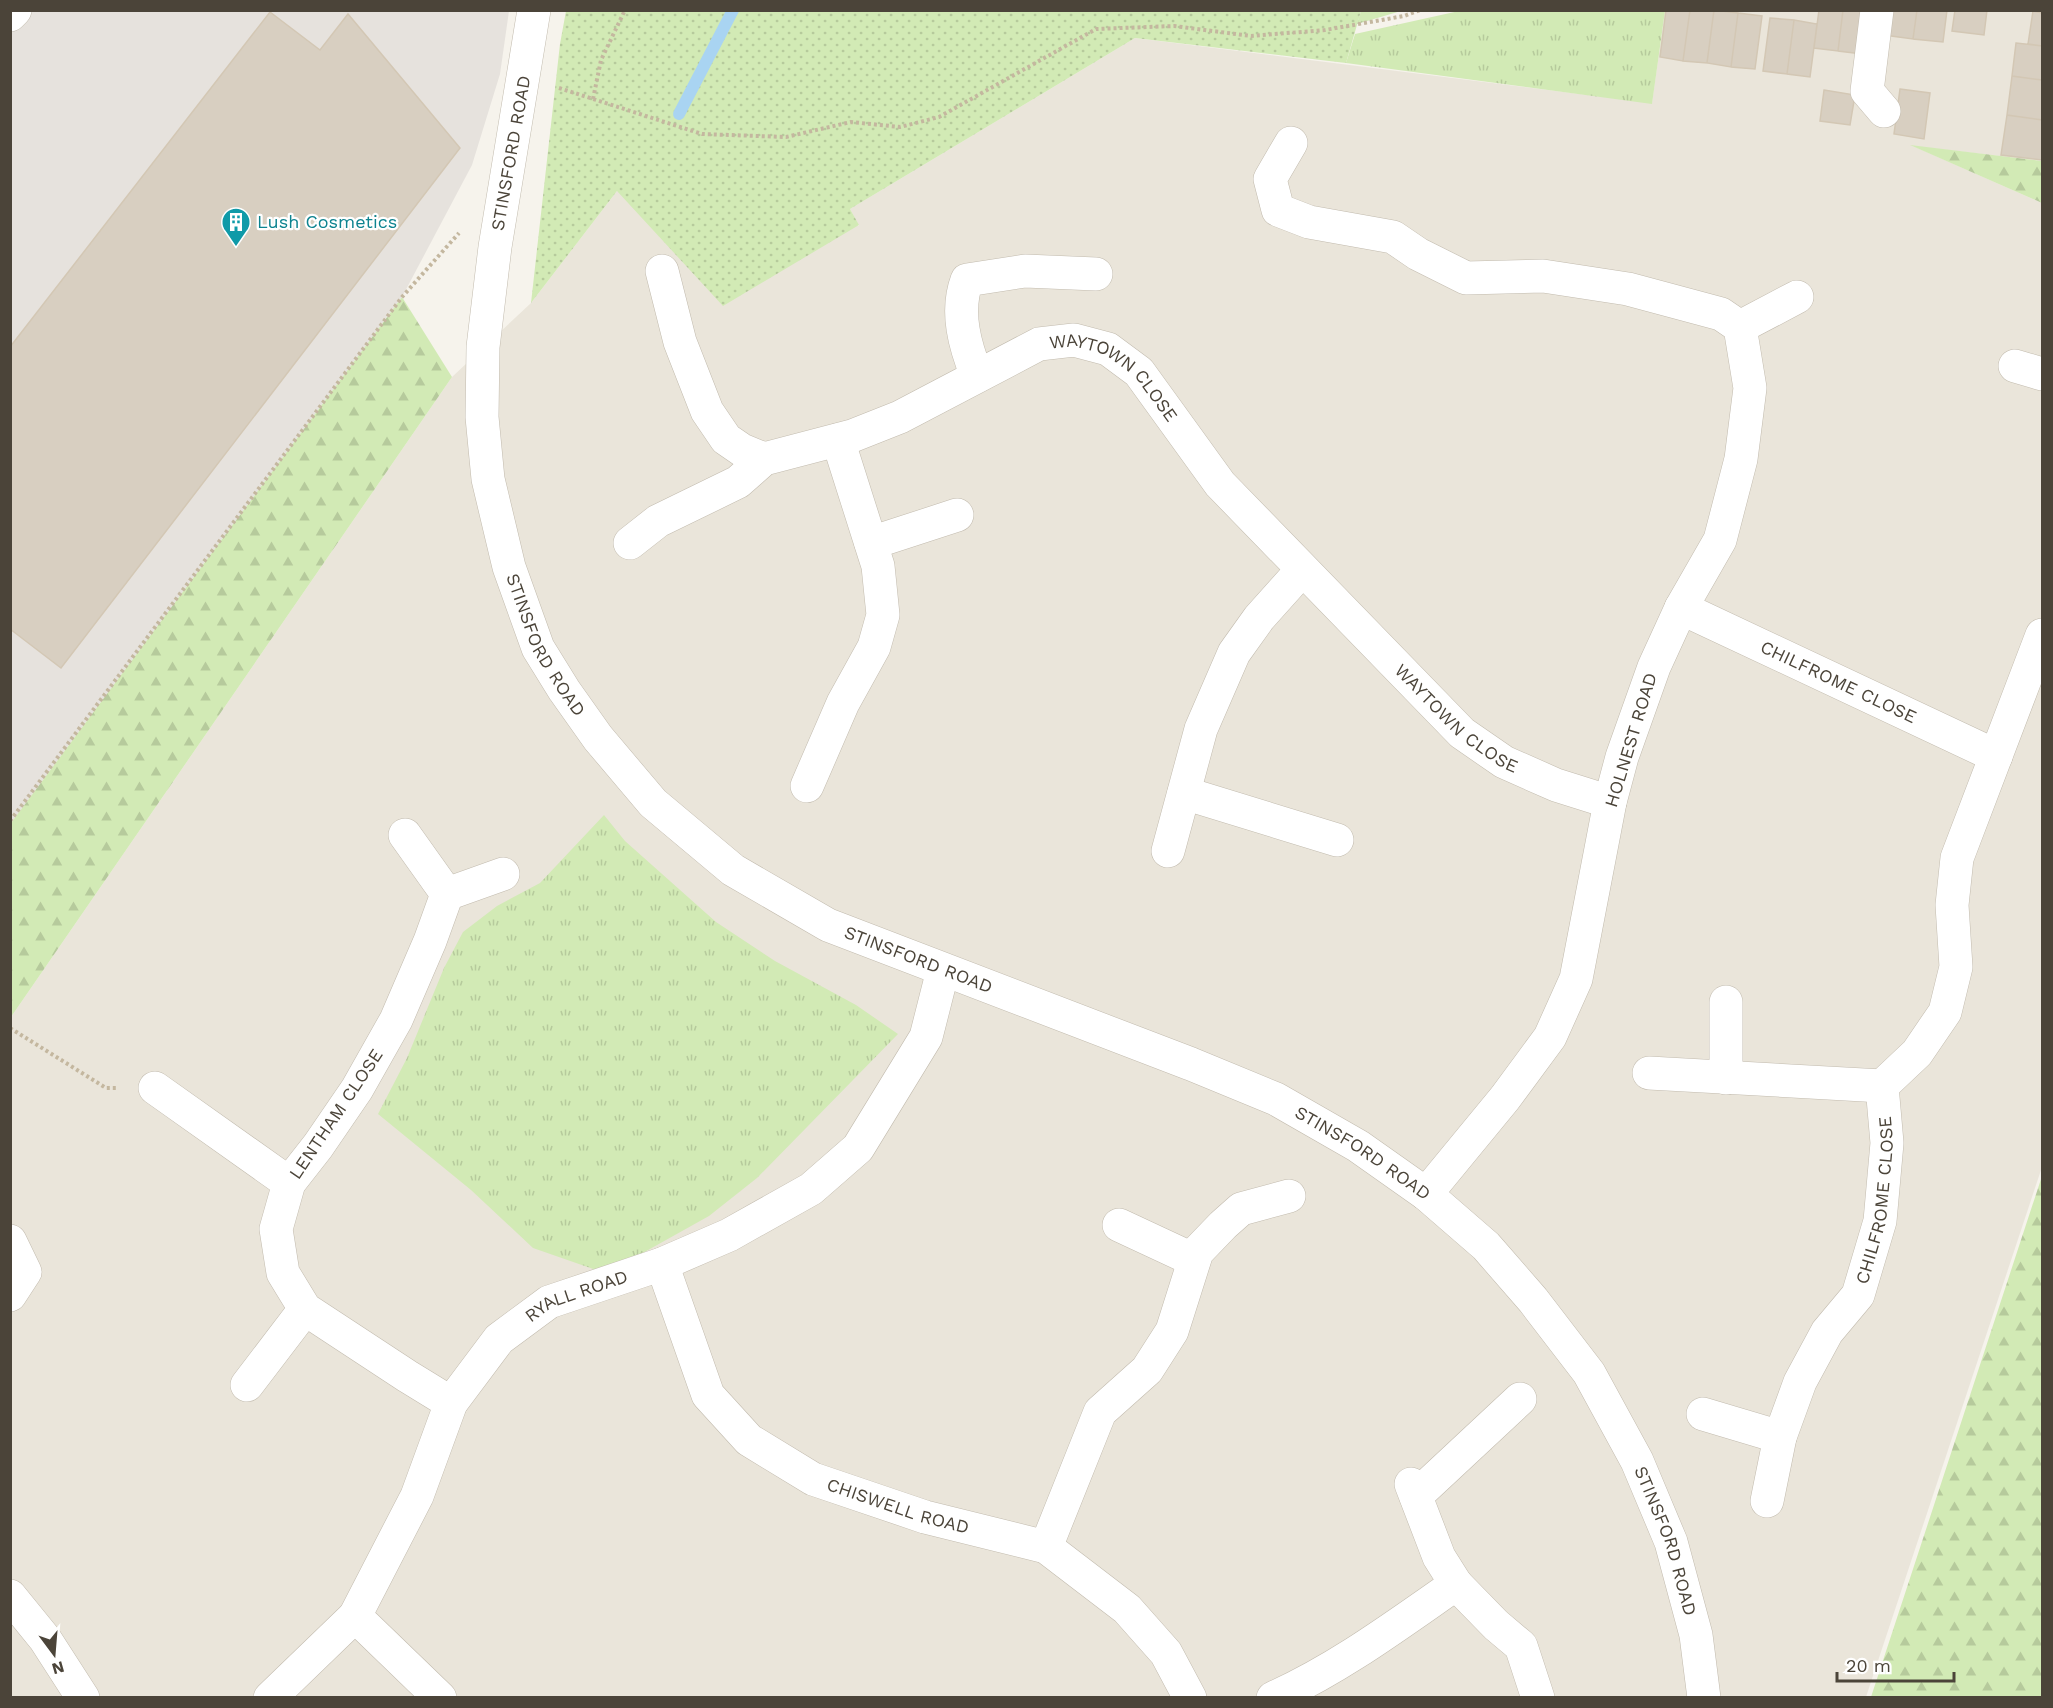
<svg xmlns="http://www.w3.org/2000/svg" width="2053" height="1708" font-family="'Work Sans',sans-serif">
	<defs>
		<pattern id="grass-tufts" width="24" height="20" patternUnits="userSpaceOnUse" patternTransform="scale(1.5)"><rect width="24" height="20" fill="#d2eab5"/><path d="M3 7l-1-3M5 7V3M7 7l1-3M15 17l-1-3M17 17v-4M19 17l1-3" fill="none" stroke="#b6ca9c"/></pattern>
		<pattern id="forest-firs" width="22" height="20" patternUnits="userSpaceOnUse" patternTransform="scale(1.5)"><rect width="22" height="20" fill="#d2eab5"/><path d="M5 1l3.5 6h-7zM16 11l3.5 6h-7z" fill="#b6ca9c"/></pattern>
		<pattern id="park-dots" width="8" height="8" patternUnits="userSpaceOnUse" patternTransform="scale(1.5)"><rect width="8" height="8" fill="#d2eab5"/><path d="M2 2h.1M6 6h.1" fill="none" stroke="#b6ca9c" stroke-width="1.8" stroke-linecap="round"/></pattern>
	</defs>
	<rect width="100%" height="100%" fill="#f6f3ec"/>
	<!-- residential -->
	<path fill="#eae5da" d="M1665,11H2042V161L1913,146L2042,203V1167L1866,1697L11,1698V1017L452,377L531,303L617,191L859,226L850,209L1135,38L1652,103Z"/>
	<!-- industrial -->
	<path fill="#e6e2dd" d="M11,11H509L500,74L472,165L402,297L11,823Z"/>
	<!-- grass -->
	<path fill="url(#grass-tufts)" d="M1361,11H1401L1357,24Z
		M1459,11H1665L1652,104L1346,63L1355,34Z
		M604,815L625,841L716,922L775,961L856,1005L898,1034L757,1178L709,1216L632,1259L599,1271L533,1248L471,1190L378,1114L407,1058L444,968L463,932L497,906L540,883Z"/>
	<!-- forest -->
	<path fill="url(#forest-firs)" d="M1910,145L2042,161V203Z
		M402,297L452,377L11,1017V823Z
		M2042,1176V1697H1871Z"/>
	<!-- park -->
	<path fill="url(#park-dots)" d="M566,11V10L1361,11L1346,63L1135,38L850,209L859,225L723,306L617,191L531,303L560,44Z"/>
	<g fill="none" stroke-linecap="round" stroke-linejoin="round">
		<!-- stream -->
		<path stroke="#a9d4f2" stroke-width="12" d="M679,114L733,10"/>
	</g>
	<!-- building -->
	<path fill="#d8cfc1" stroke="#d3c7b4" stroke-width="1.5" d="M1666,10H1690L1683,61L1660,57Z
		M1690,10H1714L1707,63L1683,61Z
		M1714,10L1738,13L1731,67L1707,63Z
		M1819,10H1843L1838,51L1814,48Z
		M1843,10H1867L1862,54L1838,51Z
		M1887,10H1917L1913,39L1884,35Z
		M1917,10H1947L1943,42L1913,39Z
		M1955,10H1987L1984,35L1952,31Z
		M2033,11L2042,13V46L2028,44Z
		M270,12L320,50L348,14L460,148L61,668L10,629V347Z
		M1738,13L1762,16L1755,69L1731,67Z
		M1770,18L1794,20L1787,74L1763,71Z
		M1794,20L1817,24L1810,77L1787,74Z
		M2016,43L2042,46V80L2012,76Z
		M2012,76L2042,80V120L2007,115Z
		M1900,89L1930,93L1924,139L1894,134Z
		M1824,90L1855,95L1850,125L1820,121Z
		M2007,115L2042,120V160L2001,155Z"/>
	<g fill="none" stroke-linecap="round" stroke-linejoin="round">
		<!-- minor casing -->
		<g stroke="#c2bbae" stroke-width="34">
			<g id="minor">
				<path id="s1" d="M534,10L495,247L483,347L482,417L488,479L509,567L538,648L564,690L598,738L653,803L733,870L828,925L1191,1064L1276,1099L1358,1146L1426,1194L1486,1246L1533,1300L1589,1373L1637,1461L1671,1542L1696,1635L1704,1698"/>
				<path d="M1877,10L1867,91L1884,111"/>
				<path d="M10,15L15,10"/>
				<path d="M1291,143L1270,179L1278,210L1309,222L1393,237L1418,254L1466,278L1543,276L1628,289L1721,314L1740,327L1750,388L1741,459L1720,540L1681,608L1654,667L1622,757L1610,802L1576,979L1550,1037L1505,1098L1426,1194"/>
				<path d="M662,271L680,342L707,411L726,439L742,450L764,459"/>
				<path d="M1740,327L1797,297"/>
				<path d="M2015,366L2042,374"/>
				<path d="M977,376C965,346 955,312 967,280L1025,271L1096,274"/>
				<path id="s2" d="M630,543L658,521L738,482L764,459L852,436L900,417L1039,344L1074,340L1108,349L1139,372L1220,484L1462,733L1504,762L1556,785L1610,802"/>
				<path d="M871,543L957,515"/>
				<path id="s3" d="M1681,608L1996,756"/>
				<path d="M807,786L843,703L874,647L883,615L878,566L838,440"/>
				<path d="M1184,793L1337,840"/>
				<path d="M405,835L447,894L430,941L396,1020L357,1089L318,1146L289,1183L276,1229L283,1273L305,1309L407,1376L451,1403"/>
				<path d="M1168,851L1201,729L1234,653L1259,618L1302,570"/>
				<path d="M447,894L503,874"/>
				<path d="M1726,1002V1078"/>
				<path d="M1649,1073L1882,1086"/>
				<path d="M155,1088L289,1183"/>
				<path d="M1119,1225L1194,1260"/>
				<path d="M10,1241L25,1272L10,1295"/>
				<path id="s4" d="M662,1264L708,1395L749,1440L813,1479L925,1517L1046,1547L1127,1609L1166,1653L1190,1698"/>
				<path d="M247,1385L305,1309"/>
				<path d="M1703,1414L1780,1437"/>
				<path d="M1411,1484L1439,1557L1456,1584L1496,1625L1521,1646L1538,1698"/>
				<path d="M1416,1496L1520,1399"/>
				<path id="s5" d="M1767,1501L1780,1437L1800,1382L1827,1332L1858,1295L1880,1221L1887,1143L1882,1086L1917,1053L1945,1012L1956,967L1952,905L1957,858L2042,635"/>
				<path d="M1046,1547L1100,1412L1147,1370L1172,1331L1197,1252L1223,1225L1241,1209L1289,1196"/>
				<path d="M10,1596L45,1639L83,1698"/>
				<path d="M355,1616L440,1698"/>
				<path id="s6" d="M270,1698L355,1616L417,1496L451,1403L499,1339L549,1302L662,1264L729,1235L811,1189L858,1148L926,1037L943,970"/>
				<path d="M1273,1698C1338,1669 1397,1625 1456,1584"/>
			</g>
		</g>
		<!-- path -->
		<path stroke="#c4b79f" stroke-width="4" stroke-dasharray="3 3" stroke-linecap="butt" d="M559,88L702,134L786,137L851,122L900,127L939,117L1096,29L1174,26L1251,36L1325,30L1404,16L1420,10
			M593,99L601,60L625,10
			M10,821L402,297L459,233
			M10,1028L106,1088H118"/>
		<!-- minor -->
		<use href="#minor" stroke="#fff" stroke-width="33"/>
	</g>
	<!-- icons -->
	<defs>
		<g id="building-pin" transform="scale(1.5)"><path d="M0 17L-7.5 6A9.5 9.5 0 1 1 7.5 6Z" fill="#0f9aa8" stroke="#fff"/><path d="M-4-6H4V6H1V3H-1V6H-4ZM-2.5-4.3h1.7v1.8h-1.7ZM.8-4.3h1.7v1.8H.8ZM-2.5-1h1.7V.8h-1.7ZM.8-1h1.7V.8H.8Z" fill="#fff"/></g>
	</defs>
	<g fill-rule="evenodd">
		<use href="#building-pin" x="236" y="222"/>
	</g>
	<g text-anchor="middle" stroke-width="4.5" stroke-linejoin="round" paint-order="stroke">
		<!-- street labels -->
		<g font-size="18" fill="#4b4439" stroke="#fff">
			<text transform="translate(511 153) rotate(-80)" y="6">STINSFORD ROAD</text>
			<text dy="6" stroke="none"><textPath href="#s2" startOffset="548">WAYTOWN CLOSE</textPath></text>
			<text dy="6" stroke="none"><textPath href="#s1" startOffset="650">STINSFORD ROAD</textPath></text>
			<text dy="6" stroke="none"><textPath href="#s3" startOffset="174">CHILFROME CLOSE</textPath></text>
			<text dy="6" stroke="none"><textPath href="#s2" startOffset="1040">WAYTOWN CLOSE</textPath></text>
			<text transform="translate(1631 740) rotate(-73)" y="6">HOLNEST ROAD</text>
			<text dy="6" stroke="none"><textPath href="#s1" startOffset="1154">STINSFORD ROAD</textPath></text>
			<text transform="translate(336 1114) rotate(-56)" y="6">LENTHAM CLOSE</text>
			<text dy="6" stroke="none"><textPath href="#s1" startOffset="1640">STINSFORD ROAD</textPath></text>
			<text dy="6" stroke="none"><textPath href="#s5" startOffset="326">CHILFROME CLOSE</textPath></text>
			<text dy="6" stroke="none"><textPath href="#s6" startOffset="522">RYALL ROAD</textPath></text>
			<text dy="6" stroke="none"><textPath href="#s4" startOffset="364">CHISWELL ROAD</textPath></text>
			<text dy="6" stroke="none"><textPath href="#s1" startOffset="2144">STINSFORD ROAD</textPath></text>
		</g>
		<!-- culture labels -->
		<g font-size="18" fill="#0d838f" stroke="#fff" text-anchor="start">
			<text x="257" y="228">Lush Cosmetics</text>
		</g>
	</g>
	<!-- border -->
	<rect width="2053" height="1708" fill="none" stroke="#4b4439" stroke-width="24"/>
	<!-- north arrow -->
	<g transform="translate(54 1654) rotate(164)" stroke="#ffffff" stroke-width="4.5" paint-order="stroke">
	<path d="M0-4.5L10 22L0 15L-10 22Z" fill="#4b4439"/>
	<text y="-9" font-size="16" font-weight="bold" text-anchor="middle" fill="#4b4439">N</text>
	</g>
	<!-- scale -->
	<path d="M1837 1672v9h117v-9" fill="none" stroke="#4b4439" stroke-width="3"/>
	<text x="1846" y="1672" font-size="18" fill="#4b4439" stroke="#ffffff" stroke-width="4.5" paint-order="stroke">20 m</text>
</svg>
